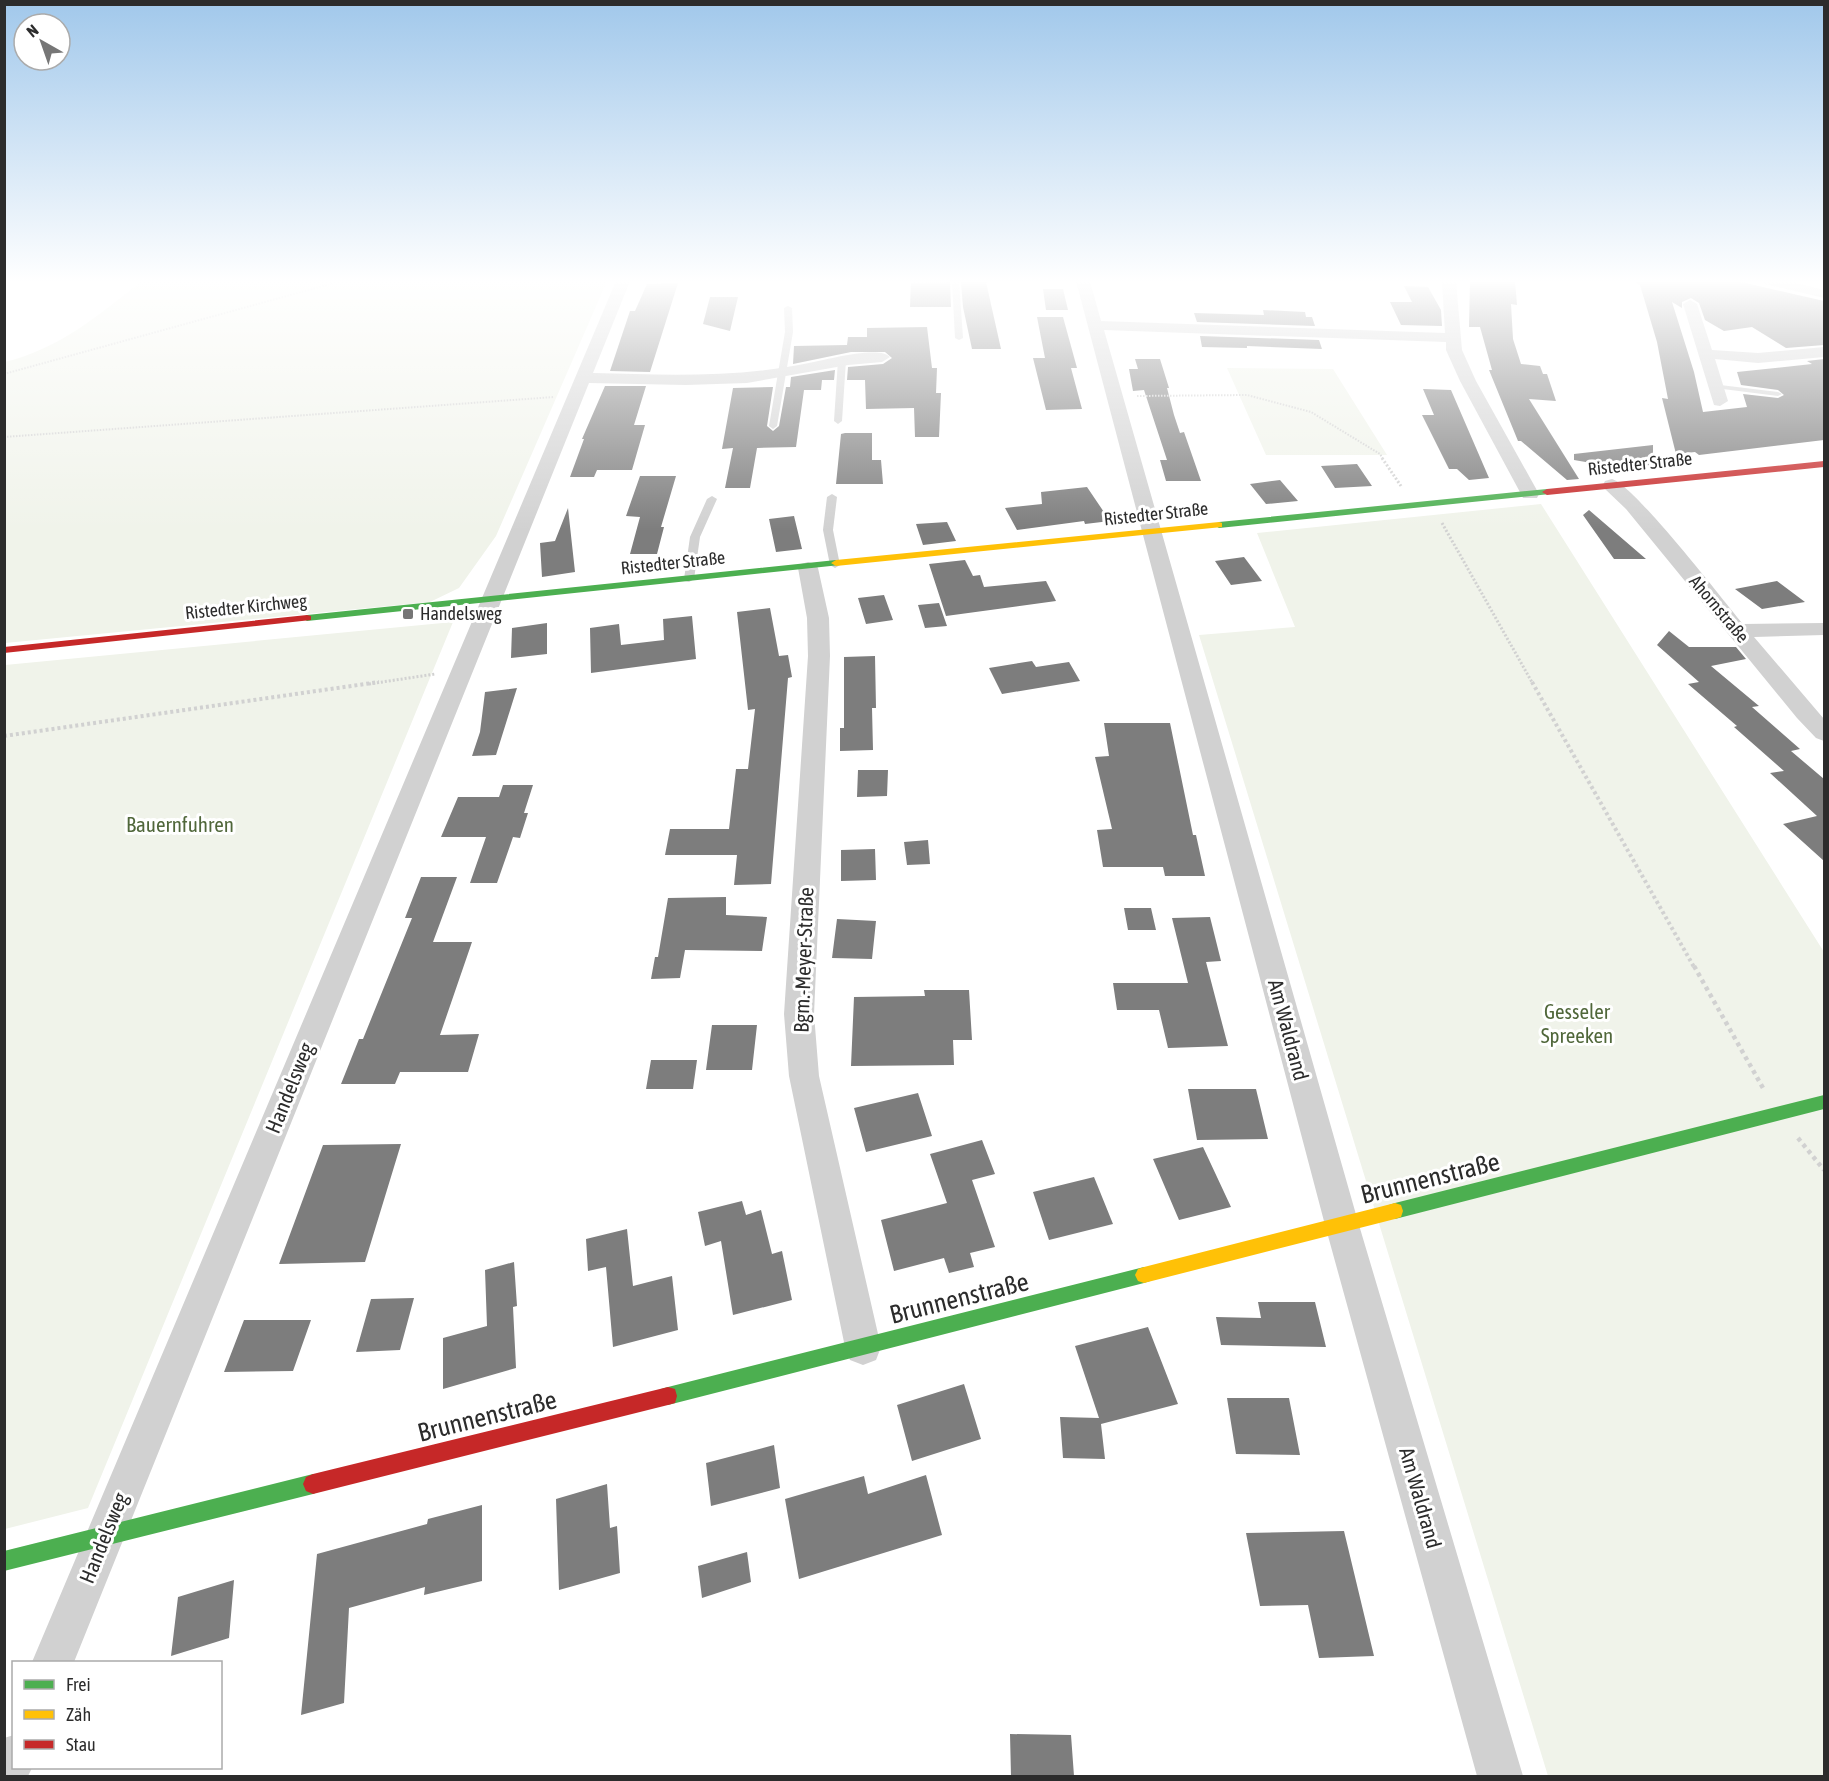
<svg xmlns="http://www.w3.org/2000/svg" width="1829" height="1781" font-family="'Asap Condensed',sans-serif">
	<rect width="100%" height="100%" fill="#fff"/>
	<!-- green -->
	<path fill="#f0f3ea" d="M142,281H607L496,536L459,588L430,602L5,643V362C61,348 97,316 142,281Z
		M1227,368L1333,369L1387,455H1266Z
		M1541,504L1824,952V1776H1548L1199,635L1295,627L1257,533Z
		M453,622L88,1508L5,1529V665Z"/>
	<!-- building -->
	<path fill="#7d7d7d" d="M1470,281H1515L1517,305L1511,304L1513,339L1521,364L1540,366L1543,374H1547L1556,401L1529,399L1579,479L1567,480L1521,441H1518L1489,370H1492L1480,327H1469Z
		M1634,281L1741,282L1824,301V345L1786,348L1752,327L1724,331L1705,320L1699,303L1691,298L1682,302V308L1672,302L1694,372L1703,412L1747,407L1743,394L1778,398L1784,395L1778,390L1741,385L1737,372L1812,364L1807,361L1824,359V440L1699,455L1695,452L1676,454L1662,398L1668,399L1657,342L1640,285Z
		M950,282L951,307H910L911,283Z
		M961,282H986L1001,349H972L963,307Z
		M678,283L650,372L610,371L630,311H635L647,284Z
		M1404,286L1428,287L1441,310L1442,326L1401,325L1390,302H1412Z
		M1043,289H1063L1068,310H1046Z
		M710,297H738L730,331L703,324Z
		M1263,310L1305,312L1306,317H1312L1315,326L1197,322L1194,313L1264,315Z
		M1037,317H1063L1077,368H1071L1082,409L1046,410L1033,358H1045Z
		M927,327L932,368H937L936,393H941L939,437H915L914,408L866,409L865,380H847L848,367L883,364L892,358L885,352H851L793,364L794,346L847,345L848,337H867V328Z
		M1200,336L1319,340L1322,349L1247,346V348L1202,347Z
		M1135,359H1160L1169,388H1167L1174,415L1180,433L1184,432L1201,481H1166L1160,460H1167L1144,390L1133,391L1129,369H1138Z
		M835,370L834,380H822L821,390H804L796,447L757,448L750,488H725L733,448L722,449L733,388L773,387L767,426L773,431L779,426L786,387H790L791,377Z
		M605,386H646L634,425H645L632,470H597L594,477H570L584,439H582Z
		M1423,389L1451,390L1489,478L1469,480L1457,469H1449L1422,415H1434Z
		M845,433H872V460H881L883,484H836L841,434Z
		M1653,445V469L1638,471L1574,460V454Z
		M1357,464L1372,486L1335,488L1321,466Z
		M640,476H676L661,527H664L657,554H630L640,517L626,516Z
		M1280,480L1298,501L1266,504L1250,484Z
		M1087,487L1110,521L1085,524L1084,521L1017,530L1005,508L1042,504L1041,492Z
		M568,508L575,572L542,577L540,543L555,541Z
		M1589,510L1646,559H1614L1583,515Z
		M794,516L802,549L776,552L769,519Z
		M947,522L956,541L923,545L916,524Z
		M1244,557L1262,581L1231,585L1215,561Z
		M965,560L973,576L980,575L984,587L1046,581L1056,601L946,616L929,564Z
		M1777,581L1805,602L1762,609L1735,589Z
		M884,595L893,620L866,624L858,598Z
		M939,603L947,626L925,628L918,605Z
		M770,608L779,656L788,655L792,677L788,678L771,884L734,885L737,855H665L670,829H729L736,769H748L755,709L748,710L737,612Z
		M692,616L696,659L591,673L590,628L619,624L621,645L664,640L663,619Z
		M547,623V654L511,658L512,628Z
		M1669,631L1689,647H1736L1746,659L1711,666L1759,706L1752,707L1800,749L1791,751L1824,779V861L1783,824L1817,816L1770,773L1784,771L1734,727L1737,726L1688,684L1699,682L1657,645Z
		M875,656L876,708H872L873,750L840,751V728H844V657Z
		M1032,661L1036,667L1069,662L1080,681L1002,694L989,668Z
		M517,688L496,755L472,756L480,732L485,692Z
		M1104,723H1170L1193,835H1196L1205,876H1165L1163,867H1103L1097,830L1112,829L1095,757L1109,756Z
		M858,770H888L887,796L857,797Z
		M503,785H533L524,813H528L520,838L513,837L497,883H470L486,837H441L458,797H499Z
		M928,840L930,864L907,865L904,842Z
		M875,849L876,880L841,881V850Z
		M421,877H457L433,942H472L440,1035L479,1034L468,1072H400L395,1084H341L359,1039H363L412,918H405Z
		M726,897V915L767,917L762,951L685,950L680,978L651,979L655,957H658L668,898Z
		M1124,908H1151L1156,930H1128Z
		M1210,917L1221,961L1206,962L1228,1046L1168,1048L1159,1010H1117L1113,983H1188L1172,918Z
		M837,919L876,921L872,959L832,958Z
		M924,990H969L972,1040H953L954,1065L851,1066L854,997L925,996Z
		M712,1025H757L752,1070H706Z
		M651,1060H697L693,1089H646Z
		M1188,1089H1256L1268,1139L1197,1140Z
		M918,1093L932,1136L866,1152L854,1108Z
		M982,1140L995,1174L972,1180L995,1247L970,1253L974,1267L949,1273L944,1258L894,1271L881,1220L947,1203L930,1154Z
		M401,1144L365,1262L279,1264L323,1145Z
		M1203,1147L1231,1207L1179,1220L1153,1159Z
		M1094,1177L1113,1224L1049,1240L1033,1192Z
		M742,1201L746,1215L761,1210L772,1254L782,1251L792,1300L733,1315L721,1241L705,1246L698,1212Z
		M627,1229L633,1286L672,1276L678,1330L613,1347L606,1267L588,1271L586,1239Z
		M514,1262L517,1306L513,1307L516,1368L443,1389V1338L487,1326L485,1270Z
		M414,1298L400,1350L356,1352L371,1299Z
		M1258,1302H1315L1326,1347L1221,1345L1216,1317L1261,1318Z
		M244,1320H311L293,1371L224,1372Z
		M1148,1327L1178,1404L1101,1424L1105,1459L1063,1458L1060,1417L1099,1418L1075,1346Z
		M964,1384L981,1439L912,1461L897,1405Z
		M1227,1398H1289L1300,1455L1236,1454Z
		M774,1445L780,1488L711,1506L706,1463Z
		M926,1475L942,1535L799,1579L785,1499L864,1476L868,1494Z
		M607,1484L610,1528L617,1526L620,1573L559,1590L556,1499Z
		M482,1505V1581L424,1595L425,1587L349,1608L344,1703L301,1715L317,1554L427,1524L428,1519Z
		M1344,1531L1374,1656L1319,1658L1308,1605L1260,1606L1246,1533Z
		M747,1552L751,1582L702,1598L698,1566Z
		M234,1580L229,1638L171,1656L178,1597Z
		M1010,1734L1071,1735L1074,1776H1011Z"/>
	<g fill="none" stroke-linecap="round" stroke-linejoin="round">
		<!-- path-far3 -->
		<path stroke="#d1d1d1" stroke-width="2" stroke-dasharray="1.5 1.5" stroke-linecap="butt" d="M4,374L341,281
			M1137,396L1247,395L1311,412L1380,454L1383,459
			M4,437L554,397"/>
		<!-- path-far2 -->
		<path stroke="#d1d1d1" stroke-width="3" stroke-dasharray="2 2" stroke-linecap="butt" d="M1382,458L1401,486
			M1442,523L1533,684
			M369,684L435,674"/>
		<!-- path-far1 -->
		<path stroke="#d1d1d1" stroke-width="4" stroke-dasharray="3 3" stroke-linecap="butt" d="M1532,682L1694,967
			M4,736L379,682"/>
		<!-- path -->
		<path stroke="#d1d1d1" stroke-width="4.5" stroke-dasharray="4 4" stroke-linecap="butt" d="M1694,966L1763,1088
			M1798,1138L1824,1170"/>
		<!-- lane -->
		<path fill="#d1d1d1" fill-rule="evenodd" d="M952,281H959L963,338L959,340L955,338Z
			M788,306L792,308L793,332L777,426L773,429L769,426L785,332L784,308Z
			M842,358L846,360L842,421L838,424L834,421L838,360Z
			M1712,384L1778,392L1782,394L1778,396L1715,388L1711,386Z
			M832,494L837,497L833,530L840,565L835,568L830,565L823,530L827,497Z
			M712,496L717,499L700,537L694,579L689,582L685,581L684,579L690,537L707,499Z"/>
		<!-- street -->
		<path fill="#d1d1d1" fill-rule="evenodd" d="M616,281H630L593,373C666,375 737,378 809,363C824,360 880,345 890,357L882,362L848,365L747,383L686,385L589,383L74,1662H32Z
			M1076,281H1090L1101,321L1445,333L1442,281H1456L1462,350L1476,381L1539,494L1537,498H1523L1521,494L1460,381L1446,350V342L1104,330L1359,1225L1523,1776H1477L1325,1225Z
			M1763,281H1789L1824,290V298L1765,284Z
			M1690,300L1697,304L1712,350L1758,353L1824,347V357L1758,363L1715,359L1728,401L1720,406L1714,405L1683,304Z
			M1612,479C1634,485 1723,600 1743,624L1824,623V635L1754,637L1824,719V741L1816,738L1797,718L1626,509L1605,489L1603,485L1605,481Z
			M808,562L815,564L818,568L829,618L830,656L814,1014L819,1076L881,1347L876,1360L863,1365L850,1360L845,1347L789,1076L784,1014L808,656L807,618L798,568L801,564Z
			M14,1735V1768H32L28,1776H4V1738Z"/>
		<!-- fast -->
		<path fill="#4caf50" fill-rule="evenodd" d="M1547,489L1550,490V494L1219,528L1214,525L1219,522Z
			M836,560L840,561V565L307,621L302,618L307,615Z
			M1824,1095V1109L1395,1219L1389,1217L1387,1211L1389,1205L1395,1203Z
			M1144,1267L1150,1269L1153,1275L1150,1281L1144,1283L668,1405L661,1403L659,1396L661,1389L668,1387Z
			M313,1474L320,1477L323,1484L320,1491L313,1494L4,1571V1551Z"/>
		<!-- slow -->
		<path fill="#ffc107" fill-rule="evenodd" d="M1219,522L1222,523V527L836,566L831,563L836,560Z
			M1395,1203L1401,1205L1403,1211L1401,1217L1395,1219L1144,1283L1138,1281L1135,1275L1138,1269L1144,1267Z"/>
		<!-- jam -->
		<path fill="#c62828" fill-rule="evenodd" d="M1824,461V467L1547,495L1542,492L1547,489Z
			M307,615L311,616V620L4,653V647Z
			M668,1387L675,1389L677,1396L675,1403L668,1405L313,1494L306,1491L303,1484L306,1477L313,1474Z"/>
	</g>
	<!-- sky -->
	<linearGradient id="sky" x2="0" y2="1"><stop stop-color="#a1c8eb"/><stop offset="0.53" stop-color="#fff"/><stop offset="1" stop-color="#fff" stop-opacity="0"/></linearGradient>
	<rect width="1829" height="531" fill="url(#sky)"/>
	<!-- markers -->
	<rect fill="#767676" stroke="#fff" stroke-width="2" x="402" y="608" width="12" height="12" rx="3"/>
	<g text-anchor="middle" stroke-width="6" stroke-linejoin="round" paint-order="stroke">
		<!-- far-street labels -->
		<g font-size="18" fill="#2c2c2c" stroke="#fff">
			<text transform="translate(1640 464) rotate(-6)" y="6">Ristedter Straße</text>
			<text transform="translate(1156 514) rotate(-6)" y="6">Ristedter Straße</text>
			<text transform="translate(673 563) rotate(-6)" y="6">Ristedter Straße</text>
			<text transform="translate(246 607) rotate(-6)" y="6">Ristedter Kirchweg</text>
			<text transform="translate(1719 609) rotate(50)" y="6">Ahornstraße</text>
		</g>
		<!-- far-poi labels -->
		<g font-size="18" fill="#2c2c2c" stroke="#fff" text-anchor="start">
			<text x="420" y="620">Handelsweg</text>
		</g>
		<!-- park labels -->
		<g font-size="21" fill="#50673a" stroke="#fff">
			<text x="180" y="832">Bauernfuhren</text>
			<text x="1577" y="1019">Gesseler<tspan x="1577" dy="24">Spreeken</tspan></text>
		</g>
		<!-- street labels -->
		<g font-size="21" fill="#2c2c2c" stroke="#fff">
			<text transform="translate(804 960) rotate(-88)" y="7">Bgm.-Meyer-Straße</text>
			<text transform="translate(1288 1030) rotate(75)" y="7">Am Waldrand</text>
			<text transform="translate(290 1088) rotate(-68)" y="7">Handelsweg</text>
			<text transform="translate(1420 1498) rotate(74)" y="7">Am Waldrand</text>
			<text transform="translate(104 1538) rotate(-68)" y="7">Handelsweg</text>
		</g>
		<!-- near-street labels -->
		<g font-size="26" fill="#2c2c2c" stroke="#fff">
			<text transform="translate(1430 1178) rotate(-14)" y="9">Brunnenstraße</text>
			<text transform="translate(959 1298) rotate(-14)" y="9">Brunnenstraße</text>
			<text transform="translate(487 1416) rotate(-14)" y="9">Brunnenstraße</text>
		</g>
	</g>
	<!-- border -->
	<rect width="1829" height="1781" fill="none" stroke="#2c2c2c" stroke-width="12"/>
	<!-- legend -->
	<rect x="12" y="1661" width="210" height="108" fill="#ffffff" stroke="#ababab" stroke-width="1.5"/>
	<rect x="24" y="1680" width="30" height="9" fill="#4caf50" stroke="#ababab" stroke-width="1.5"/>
	<text x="66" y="1691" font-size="18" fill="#2c2c2c">Frei</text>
	<rect x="24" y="1710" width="30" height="9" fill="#ffc107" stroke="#ababab" stroke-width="1.5"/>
	<text x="66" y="1721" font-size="18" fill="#2c2c2c">Zäh</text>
	<rect x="24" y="1740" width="30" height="9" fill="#c62828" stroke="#ababab" stroke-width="1.5"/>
	<text x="66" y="1751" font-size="18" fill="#2c2c2c">Stau</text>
	<!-- north arrow -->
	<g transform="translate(42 42) rotate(320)"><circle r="28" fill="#ffffff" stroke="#ababab" stroke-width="1.5"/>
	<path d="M0-4.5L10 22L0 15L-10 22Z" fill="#767676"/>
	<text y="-9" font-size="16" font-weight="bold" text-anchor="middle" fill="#2c2c2c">N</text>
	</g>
</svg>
